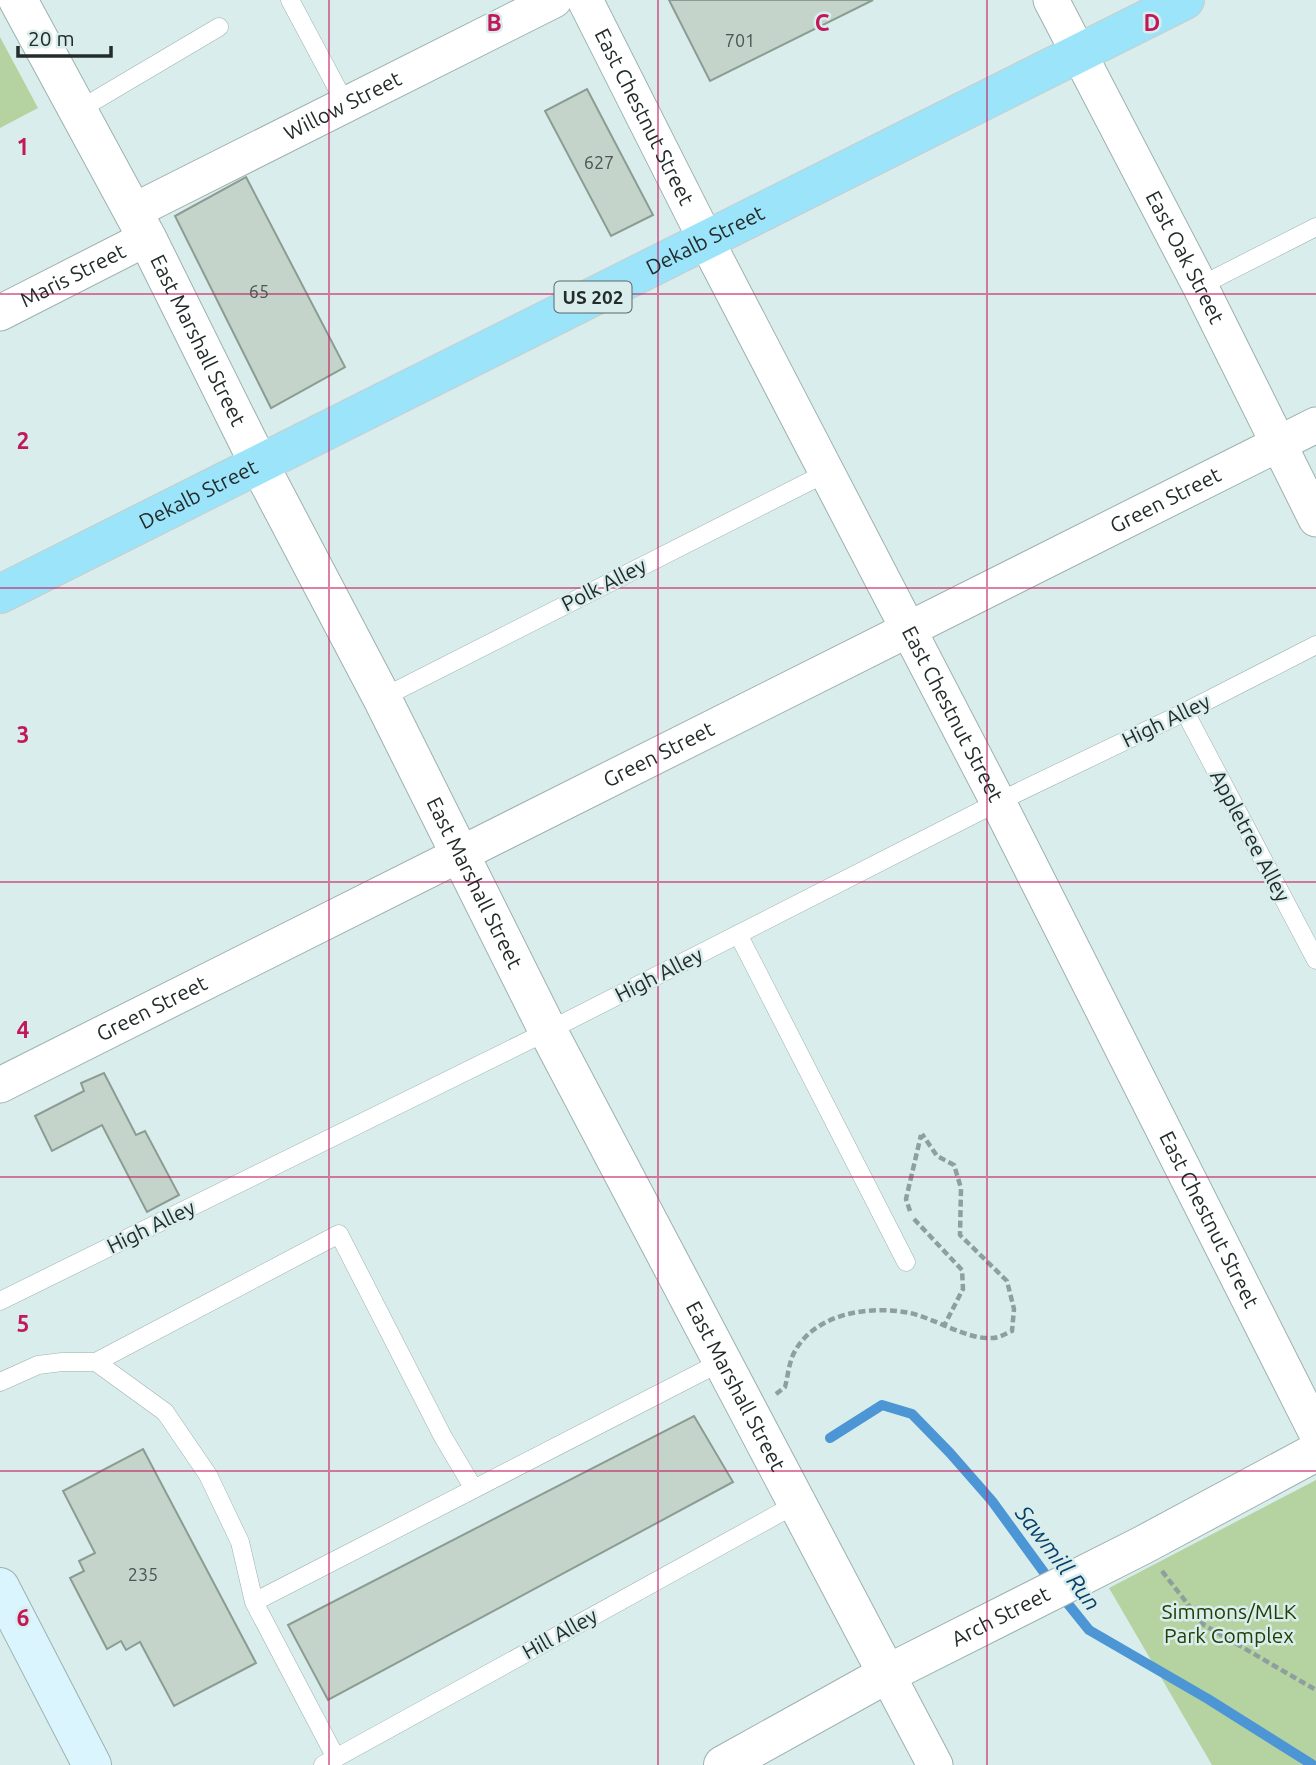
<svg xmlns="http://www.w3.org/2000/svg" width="1316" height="1765" font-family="Ubuntu,sans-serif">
	<rect width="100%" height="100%" fill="#d9eeec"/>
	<!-- green -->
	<path fill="#b5d2a1" d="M0,37L38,108L0,128Z
		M1316,1480V1765H1212L1109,1588Z"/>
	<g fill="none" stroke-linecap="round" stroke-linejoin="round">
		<!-- stream -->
		<path stroke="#4d96d5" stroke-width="10" d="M830,1438L882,1405L912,1414L950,1453L992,1501L1051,1582
			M1060,1594L1089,1630L1208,1699L1313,1765"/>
	</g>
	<!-- building -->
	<path fill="#c4d4cb" stroke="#8c9c93" stroke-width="2" d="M669,0H873L710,81Z
		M587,89L653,215L611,236L545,111Z
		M246,177L345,367L271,408L175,216Z
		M104,1073L136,1135L145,1131L179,1195L147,1212L102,1125L52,1151L35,1116L84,1091L81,1083Z
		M694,1416L733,1482L328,1700L288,1625Z
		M143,1449L256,1663L174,1706L140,1642L126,1650L121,1641L107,1649L70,1578L84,1571L79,1561L95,1553L63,1491Z"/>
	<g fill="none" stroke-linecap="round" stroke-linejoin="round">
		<!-- service casing -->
		<g stroke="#9db1af" stroke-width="19">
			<path id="service" d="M290,0L346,105
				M77,111L219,27
				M1200,286L1316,227
				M382,698L826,473
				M1185,712L1316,960
				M738,934L906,1262
				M0,1301L548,1031L998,802L1185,712L1316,645
				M96,1362L339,1234L443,1437L474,1489
				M0,1382L38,1365L62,1362H96L165,1412L208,1475L240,1542L254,1602L336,1758
				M254,1602L723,1361
				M323,1765L798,1503"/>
		</g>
		<!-- minor casing -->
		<g stroke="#9db1af" stroke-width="37">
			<g id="minor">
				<path id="s1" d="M585,0L706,240L998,802L1316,1432"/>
				<path id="s2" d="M1051,0L1200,286L1316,519"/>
				<path id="s3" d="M132,212L554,0"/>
				<path id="s4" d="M0,313L147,238"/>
				<path id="s5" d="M0,1085L1316,425"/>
				<path d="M887,1674L935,1765"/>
			</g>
		</g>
		<!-- tertiary casing -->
		<g stroke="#9db1af" stroke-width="40">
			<g id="tertiary">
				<path id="s6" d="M18,0L147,238L259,464L382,698L548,1031L887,1674"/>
				<path id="s7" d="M723,1765L887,1674L1143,1545L1316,1452"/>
			</g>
		</g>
		<!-- secondary casing -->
		<g stroke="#9db1af" stroke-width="40">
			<path id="secondary" d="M0,1587L92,1765"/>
		</g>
		<!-- trunk casing -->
		<g stroke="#cacccc" stroke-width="40">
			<g id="trunk">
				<path id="s8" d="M0,594L1185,0"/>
			</g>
		</g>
		<!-- path -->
		<path stroke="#8f9f9e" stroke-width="4.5" stroke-dasharray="7 3.5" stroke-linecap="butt" d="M910,1211L906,1199L921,1135
			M914,1219L962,1270L963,1289L945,1324
			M776,1394L785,1387C788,1376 789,1361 795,1351C816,1313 870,1305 910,1313C936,1319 968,1340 992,1338C999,1338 1005,1334 1012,1331L1014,1309L1007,1281L960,1235L961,1188L954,1165L937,1156L922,1134
			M1162,1571L1204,1625L1316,1690"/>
		<!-- service -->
		<use href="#service" stroke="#fff" stroke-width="18"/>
		<!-- minor -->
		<use href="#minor" stroke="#fff" stroke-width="35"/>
		<!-- tertiary -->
		<use href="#tertiary" stroke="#fff" stroke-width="38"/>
		<!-- secondary -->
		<use href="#secondary" stroke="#daf5fd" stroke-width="38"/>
		<!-- trunk -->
		<use href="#trunk" stroke="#9ce4fa" stroke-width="38"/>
	</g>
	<!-- grid -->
	<path fill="none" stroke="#c2185b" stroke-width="2" stroke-opacity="0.55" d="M329,0V1765M658,0V1765M987,0V1765M0,294H1316M0,588H1316M0,882H1316M0,1177H1316M0,1471H1316"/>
	<g text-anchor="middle" stroke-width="5" stroke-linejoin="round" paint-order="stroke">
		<!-- number labels -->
		<g font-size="18" fill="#4b5553">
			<text x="740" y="47">701</text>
			<text x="599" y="169">627</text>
			<text x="259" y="298">65</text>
			<text x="143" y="1581">235</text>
		</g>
		<!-- shield labels -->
		<rect fill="#d9eeec" stroke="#5a6665" stroke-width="2" x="554.5" y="281.5" width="77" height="31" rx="5"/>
		<g font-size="19" font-weight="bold" fill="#232b2b">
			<text x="593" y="304">US 202</text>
		</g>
		<!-- street labels -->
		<g font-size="21" fill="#232b2b" stroke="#d9eeec">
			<text dy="7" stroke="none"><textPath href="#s3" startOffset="236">Willow Street</textPath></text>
			<text dy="7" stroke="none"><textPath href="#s1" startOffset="131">East Chestnut Street</textPath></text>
			<text dy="7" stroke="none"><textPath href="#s8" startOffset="789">Dekalb Street</textPath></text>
			<text dy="7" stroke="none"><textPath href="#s2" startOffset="290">East Oak Street</textPath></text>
			<text dy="7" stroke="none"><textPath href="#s4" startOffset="82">Maris Street</textPath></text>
			<text dy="7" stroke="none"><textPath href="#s6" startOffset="385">East Marshall Street</textPath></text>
			<text dy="7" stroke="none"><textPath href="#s8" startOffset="222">Dekalb Street</textPath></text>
			<text dy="7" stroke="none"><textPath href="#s5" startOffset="1304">Green Street</textPath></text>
			<text transform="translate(604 585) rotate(-27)" y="7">Polk Alley</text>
			<text dy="7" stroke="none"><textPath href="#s1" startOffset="803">East Chestnut Street</textPath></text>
			<text transform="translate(1166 721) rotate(-26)" y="7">High Alley</text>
			<text dy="7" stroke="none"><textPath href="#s5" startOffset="737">Green Street</textPath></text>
			<text transform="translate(1250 836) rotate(62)" y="7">Appletree Alley</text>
			<text dy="7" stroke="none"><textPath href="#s6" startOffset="994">East Marshall Street</textPath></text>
			<text transform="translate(659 975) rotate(-27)" y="7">High Alley</text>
			<text dy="7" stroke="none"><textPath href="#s5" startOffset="170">Green Street</textPath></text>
			<text dy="7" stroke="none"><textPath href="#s1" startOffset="1370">East Chestnut Street</textPath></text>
			<text transform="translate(151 1227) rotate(-26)" y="7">High Alley</text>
			<text dy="7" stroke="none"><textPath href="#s6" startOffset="1561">East Marshall Street</textPath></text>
			<text dy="7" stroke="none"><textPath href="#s7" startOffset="315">Arch Street</textPath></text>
			<text transform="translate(560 1634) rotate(-29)" y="7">Hill Alley</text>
		</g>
		<!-- park labels -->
		<g font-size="21" fill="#223e03" stroke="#d9eeec">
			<text x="1229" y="1619">Simmons/MLK<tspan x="1229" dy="24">Park Complex</tspan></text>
		</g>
		<!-- water labels -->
		<g font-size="23" font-style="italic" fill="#07406a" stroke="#d9eeec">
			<text transform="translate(1058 1558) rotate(53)" y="8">Sawmill Run</text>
		</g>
	</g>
	<g font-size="23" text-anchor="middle" font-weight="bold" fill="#c2185b" stroke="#d9eeec" stroke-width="5" stroke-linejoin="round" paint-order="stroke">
		<text x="494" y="31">B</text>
		<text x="822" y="31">C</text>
		<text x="1152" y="31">D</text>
		<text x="23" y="155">1</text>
		<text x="23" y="449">2</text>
		<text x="23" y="743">3</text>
		<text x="23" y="1038">4</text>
		<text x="23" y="1332">5</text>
		<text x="23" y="1626">6</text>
	</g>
	<!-- scale -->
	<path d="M18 46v10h93v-10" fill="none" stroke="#232b2b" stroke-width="3.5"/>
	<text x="28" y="46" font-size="21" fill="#232b2b" stroke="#d9eeec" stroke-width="5" paint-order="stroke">20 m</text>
</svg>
